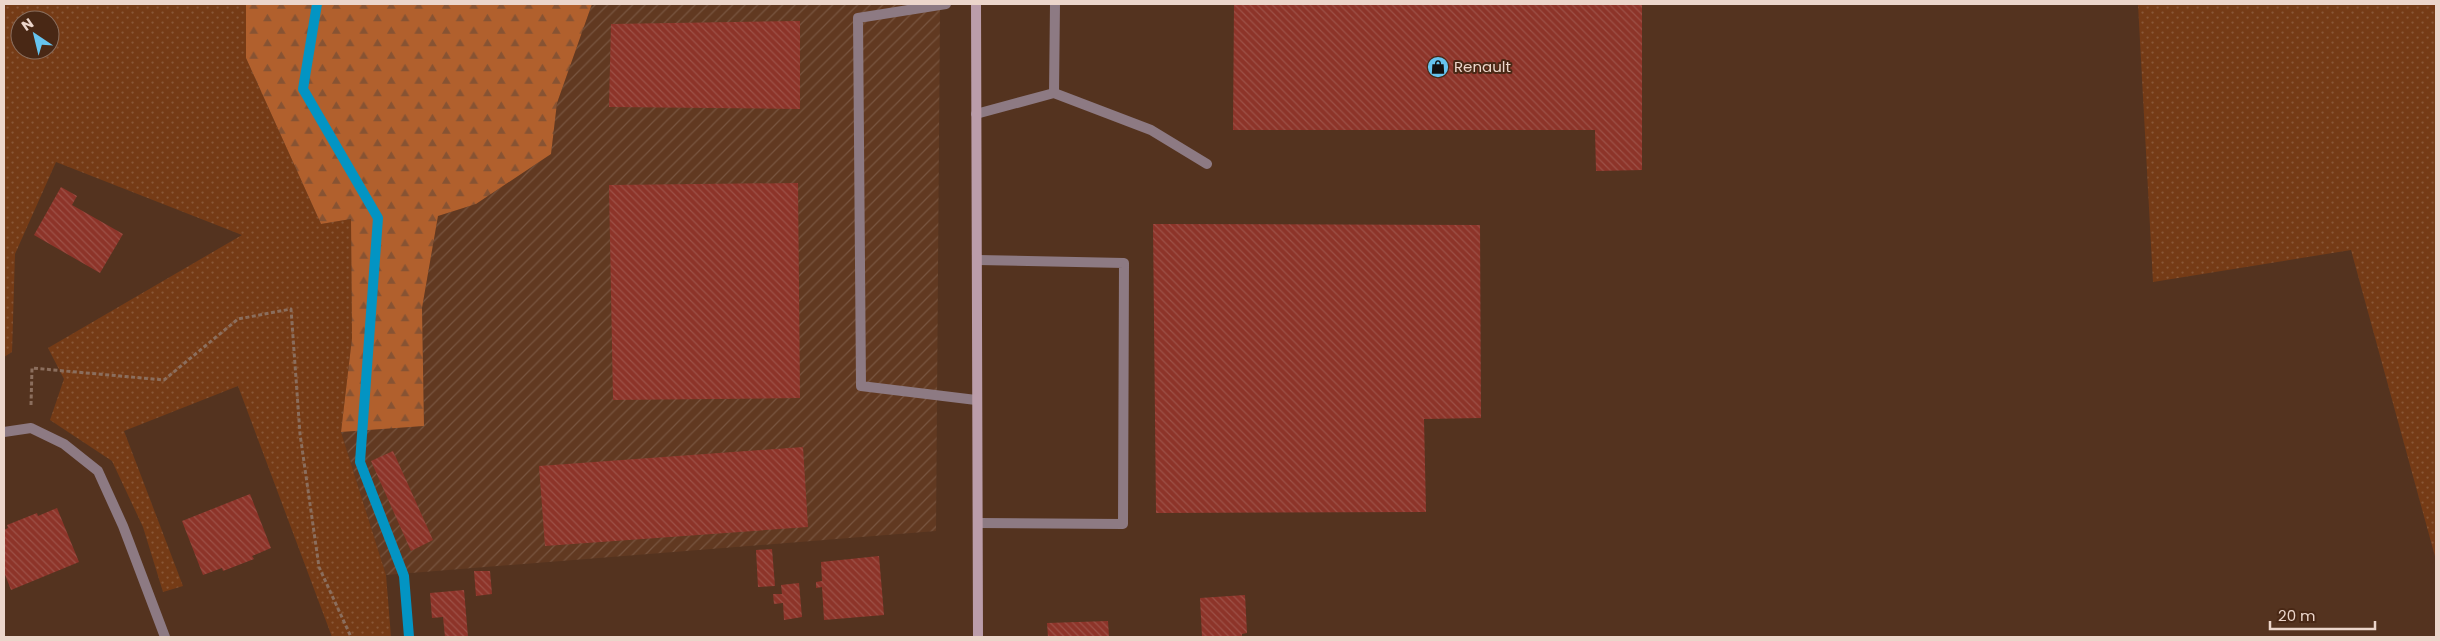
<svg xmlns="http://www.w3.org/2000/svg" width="2440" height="641" font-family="Poppins,sans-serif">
	<defs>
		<pattern id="industrial-furrows" width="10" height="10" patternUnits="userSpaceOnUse" patternTransform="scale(1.25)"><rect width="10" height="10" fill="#613921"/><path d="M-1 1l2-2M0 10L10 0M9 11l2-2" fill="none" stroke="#785540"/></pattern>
		<pattern id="grass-dots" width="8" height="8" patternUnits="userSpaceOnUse" patternTransform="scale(1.25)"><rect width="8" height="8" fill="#753b16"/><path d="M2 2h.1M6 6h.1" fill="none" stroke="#895737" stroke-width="1.8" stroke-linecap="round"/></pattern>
		<pattern id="forest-firs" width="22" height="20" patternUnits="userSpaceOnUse" patternTransform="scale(1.25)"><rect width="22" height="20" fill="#b1602d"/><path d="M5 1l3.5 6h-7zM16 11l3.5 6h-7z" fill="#875333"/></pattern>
		<pattern id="building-back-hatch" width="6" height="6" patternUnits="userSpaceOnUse" patternTransform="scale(1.25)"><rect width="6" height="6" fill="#8d3429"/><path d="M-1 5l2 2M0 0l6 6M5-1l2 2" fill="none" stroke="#9d5147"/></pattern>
	</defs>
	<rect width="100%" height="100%" fill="#54331f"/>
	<!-- industrial -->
	<path fill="url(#industrial-furrows)" d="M592,4H940L936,531L386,575L341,432L424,426L422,308L438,216L476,204L551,154L557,103Z"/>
	<!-- grass -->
	<path fill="url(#grass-dots)" fill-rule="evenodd" d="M4,4H246V58L321,224L351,219L352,338L341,432L386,575L391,637H332L238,386L124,431L183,586L163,592L143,527L112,461L50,420L64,379L48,348L242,235L56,162L15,254L12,352L4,357ZM20,20H50V50H20Z
		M2138,4H2436V560L2351,250L2153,282Z"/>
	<!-- forest -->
	<path fill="url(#forest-firs)" d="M246,4H592L557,103L551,154L476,204L438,216L422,308L424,426L341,432L352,338L351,219L321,224L246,58Z"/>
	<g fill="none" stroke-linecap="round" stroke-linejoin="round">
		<!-- stream -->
		<path stroke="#0394c3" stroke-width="10" d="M317,4L303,89L378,218L360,462L404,576L409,637"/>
	</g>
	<!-- building -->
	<path fill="url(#building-back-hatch)" d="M1234,4H1642V170L1596,171L1595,130H1233Z
		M800,21V109L609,107L611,24Z
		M798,183L800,398L613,400L609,185Z
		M61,187L77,196L72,205L123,234L100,273L34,235Z
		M1153,224L1480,225L1481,418L1424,419L1426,512L1156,513Z
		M803,447L808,527L545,546L539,466Z
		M393,451L433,540L411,551L371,461Z
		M250,494L271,548L252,556L254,559L223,571L222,568L203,575L182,521Z
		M57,508L79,562L11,590L4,572V530L8,528L7,525L37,513L38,516Z
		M772,549L775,586L758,587L756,550Z
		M879,556L884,615L824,620L822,587L816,588V582L822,581L821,562Z
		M474,571H490L492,594L476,596Z
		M799,583L802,617L784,620L783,603L774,604L773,594H782L781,585Z
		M464,590L468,637H445L443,617L432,618L430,593Z
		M1245,595L1247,633L1242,634V637H1202L1200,598Z
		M1108,621L1109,637H1048L1047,623Z"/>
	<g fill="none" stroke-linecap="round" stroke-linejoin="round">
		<!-- path -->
		<path stroke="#8b6e5d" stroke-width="3" stroke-dasharray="4 2.5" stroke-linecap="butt" d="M31,405L32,368L164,380L238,319L291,309L300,434L319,567L351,637"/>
		<!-- service -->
		<path stroke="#8d7a83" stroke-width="10" d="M946,4L858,18L861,386L976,400
			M1054,93L1055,4
			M976,114L1054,93L1151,130L1207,164
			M978,260L1124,263L1123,524L979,523"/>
		<!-- minor -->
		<path stroke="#8d7a83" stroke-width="10" d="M4,432L31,428L64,444L98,471L123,526L165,637"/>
		<!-- secondary -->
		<path stroke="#bb9daa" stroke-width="10" d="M976,4L978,637"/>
	</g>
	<!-- icons -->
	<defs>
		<g id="shop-disc" transform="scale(1.125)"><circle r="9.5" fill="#66c4ef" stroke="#492815"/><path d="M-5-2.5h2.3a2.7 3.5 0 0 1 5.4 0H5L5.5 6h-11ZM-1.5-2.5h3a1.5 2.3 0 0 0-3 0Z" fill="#111"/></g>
	</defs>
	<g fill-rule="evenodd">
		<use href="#shop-disc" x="1438" y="67"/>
	</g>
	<g text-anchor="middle" stroke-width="4" stroke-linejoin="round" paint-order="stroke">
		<!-- poi labels -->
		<g font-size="15" fill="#ecd6cb" stroke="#492815" text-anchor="start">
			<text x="1454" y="72">Renault</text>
		</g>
	</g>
	<!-- border -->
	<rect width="2440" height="641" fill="none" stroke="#ecd6cb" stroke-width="10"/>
	<!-- north arrow -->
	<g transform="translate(35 35) rotate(325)"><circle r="24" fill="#492815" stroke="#8a6e5e"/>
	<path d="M0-4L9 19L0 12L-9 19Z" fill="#66c4ef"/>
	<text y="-8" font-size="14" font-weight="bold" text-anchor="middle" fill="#ecd6cb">N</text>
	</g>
	<!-- scale -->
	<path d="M2270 621v8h105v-8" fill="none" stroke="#ecd6cb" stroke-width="2.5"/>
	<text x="2278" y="621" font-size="15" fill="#ecd6cb" stroke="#492815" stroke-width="4" paint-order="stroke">20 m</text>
</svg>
